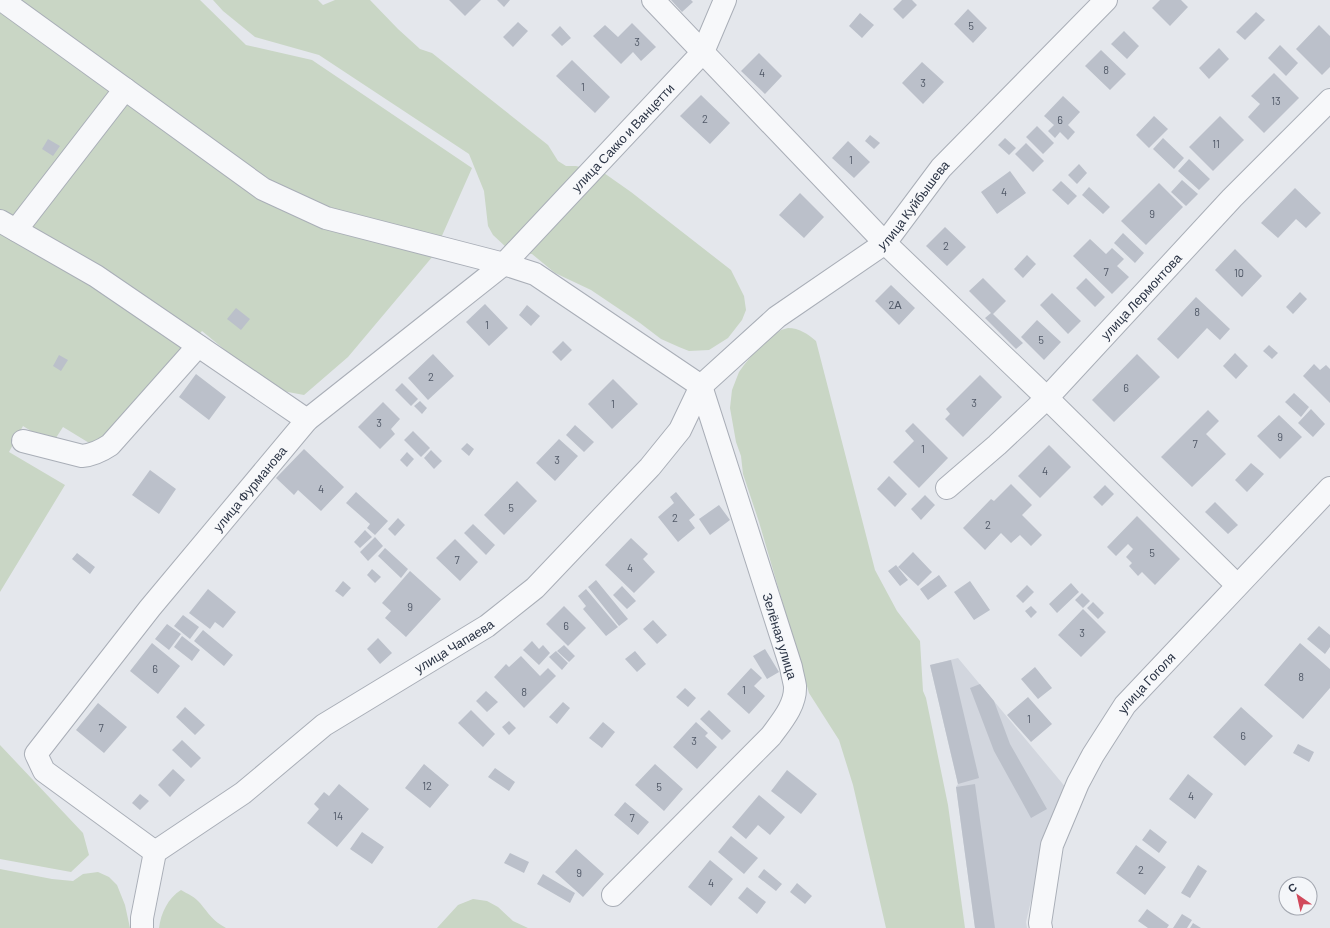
<svg xmlns="http://www.w3.org/2000/svg" width="1330" height="928" font-family="Barlow,sans-serif">
	<rect width="100%" height="100%" fill="#e4e7ec"/>
	<!-- built -->
	<path fill="#d2d6de" d="M958,658L1067,789L1042,854L1026,922L1027,928H975L956,787L958,784L930,665Z"/>
	<!-- green -->
	<path fill="#c9d6c5" d="M0,0H200L246,45L312,60L472,168L433,256L348,357L304,395L272,389L202,331L99,449L63,427L52,444L23,426L9,452L65,485L0,592Z
		M213,0H318L323,5L335,0H370L398,29L420,49L432,53L548,145L558,161L566,166H576L604,173L631,192L731,270L744,296L746,310L742,320L728,338L709,350L689,351L679,347L661,339L640,323L591,290L555,273L532,254L522,253L507,248L493,235L488,226L484,191L469,154L319,55L255,37L223,11Z
		M788,328C799,328 808,334 816,341L875,570L897,611L920,641L923,691L926,698L948,805L965,928H886L853,785L839,740L809,693L759,522L743,474L741,456L736,442L730,408L732,390L739,372L744,365L761,344L781,330Z
		M0,745L83,833L89,855L71,872L0,859Z
		M0,869L52,879L73,881L83,874L98,872L109,877L117,885L125,905L130,928H0Z
		M181,890C188,894 195,897 200,903C209,914 213,921 226,928H159C161,913 168,898 181,890Z
		M473,899L487,901L498,907L513,921L528,928H437L458,905Z"/>
	<!-- building -->
	<path fill="#bbc0ca" d="M449,0H481L465,16Z
		M497,0H510L504,7Z
		M671,0H691L693,2L682,12Z
		M902,0H912L917,5L903,19L893,9Z
		M1160,0H1181L1188,7L1170,26L1152,8Z
		M968,9L987,28L973,43L954,24Z
		M1256,12L1265,20L1245,40L1236,32Z
		M860,13L874,25L862,38L849,26Z
		M518,22L528,31L513,47L503,37Z
		M632,23L656,47L641,61L633,52L621,64L593,36L605,25L618,37Z
		M1319,25L1330,36V67L1322,75L1296,49Z
		M560,26L571,38L562,46L551,35Z
		M1124,31L1139,46L1127,59L1111,44Z
		M1280,45L1298,63L1286,76L1268,58Z
		M1219,48L1229,59L1209,79L1199,68Z
		M1101,50L1126,74L1110,90L1085,66Z
		M759,53L782,76L765,94L741,71Z
		M572,60L610,97L595,113L556,76Z
		M922,62L944,82L923,104L902,83Z
		M1274,73L1299,98L1264,133L1248,117L1260,104L1251,96Z
		M701,95L730,123L710,144L680,116Z
		M1063,96L1080,112L1068,125L1075,132L1068,140L1060,132L1055,138L1048,131L1054,125L1044,116Z
		M1154,116L1168,129L1149,148L1136,135Z
		M1220,116L1244,140L1213,171L1189,147Z
		M1037,126L1054,143L1043,154L1026,137Z
		M870,135L880,143L874,149L865,141Z
		M1005,138L1016,148L1009,155L998,145Z
		M1163,138L1184,158L1174,169L1153,149Z
		M48,139L60,146L53,156L42,149Z
		M848,141L870,162L854,178L832,158Z
		M1026,143L1044,161L1033,172L1015,154Z
		M1189,159L1210,179L1199,190L1178,171Z
		M1079,164L1087,173L1077,184L1068,175Z
		M1010,171L1026,193L997,214L981,192Z
		M1182,180L1198,194L1186,206L1171,192Z
		M1061,181L1077,196L1068,205L1052,190Z
		M1159,183L1183,207L1146,245L1121,221Z
		M1089,187L1110,207L1103,214L1082,195Z
		M1295,188L1321,213L1306,228L1296,219L1278,238L1261,223Z
		M800,193L824,217L804,238L779,215Z
		M945,227L966,247L947,266L926,246Z
		M1123,233L1144,253L1135,263L1114,243Z
		M1090,239L1106,254L1112,248L1124,259L1117,266L1129,277L1112,294L1073,256Z
		M1235,249L1262,276L1242,297L1215,270Z
		M1027,255L1036,264L1023,278L1014,269Z
		M983,278L1006,301L993,314L1023,343L1016,349L985,318L991,313L969,291Z
		M1086,278L1105,297L1095,307L1076,288Z
		M891,285L915,308L899,325L875,301Z
		M1300,292L1307,299L1293,314L1286,307Z
		M1052,293L1081,321L1068,334L1040,305Z
		M1196,297L1230,329L1220,340L1207,328L1178,359L1157,339Z
		M485,304L508,328L489,346L466,322Z
		M527,305L540,316L531,326L519,315Z
		M236,308L250,319L241,330L227,319Z
		M1037,320L1061,342L1044,360L1021,337Z
		M563,341L572,350L561,361L552,352Z
		M1269,345L1278,353L1272,359L1263,351Z
		M1235,353L1248,366L1236,379L1223,366Z
		M433,354L454,376L428,400L408,378Z
		M1137,354L1160,377L1114,422L1092,400Z
		M59,355L68,360L61,371L53,366Z
		M1314,364L1320,370L1326,365L1330,369V403L1303,376Z
		M196,374L226,397L209,420L179,397Z
		M980,375L1002,397L963,437L945,419L950,414L946,409Z
		M613,379L638,404L612,429L588,404Z
		M402,383L418,399L411,406L395,390Z
		M1294,393L1309,407L1301,417L1285,402Z
		M420,401L427,408L422,414L414,406Z
		M383,402L400,419L391,429L395,434L380,449L358,427Z
		M1311,409L1325,424L1313,437L1298,423Z
		M1208,410L1219,421L1206,434L1226,454L1192,487L1161,457Z
		M1279,415L1302,437L1280,459L1257,436Z
		M913,423L948,458L919,488L893,462L914,441L905,431Z
		M575,425L594,442L584,452L566,435Z
		M413,431L430,448L421,457L404,440Z
		M559,439L578,456L555,481L536,463Z
		M467,443L474,449L469,456L461,449Z
		M1049,445L1071,467L1040,498L1018,476Z
		M304,449L344,487L321,511L298,490L294,495L276,478Z
		M431,450L442,461L434,469L424,458Z
		M407,452L414,459L407,467L400,460Z
		M1251,463L1264,474L1247,492L1235,480Z
		M150,470L176,489L159,514L132,495Z
		M889,476L907,494L895,507L877,489Z
		M517,481L537,501L504,535L484,515Z
		M1011,484L1032,505L1022,515L1042,535L1031,546L1020,535L1011,543L1001,533L985,550L963,528L991,499L994,501Z
		M1105,485L1114,494L1102,506L1093,497Z
		M356,492L388,521L375,535L367,528L370,524L346,503Z
		M676,492L695,515L689,520L695,528L678,542L658,517L674,503L670,497Z
		M925,495L935,505L921,520L911,509Z
		M1215,502L1238,525L1228,534L1205,512Z
		M719,505L730,520L710,535L699,519Z
		M1137,516L1180,559L1155,585L1142,572L1138,576L1129,566L1132,563L1126,557L1133,549L1128,544L1116,556L1107,547Z
		M398,518L405,525L395,536L388,529Z
		M473,524L495,545L486,555L464,533Z
		M365,530L372,537L360,548L354,542Z
		M375,537L383,546L368,561L360,552Z
		M631,538L648,554L643,559L655,572L634,593L605,565Z
		M455,539L478,562L460,581L436,558Z
		M385,548L408,569L401,578L378,556Z
		M913,552L932,572L918,586L898,567Z
		M77,553L95,567L90,574L72,559Z
		M896,565L908,580L900,586L888,571Z
		M372,569L381,577L375,583L367,575Z
		M410,571L441,599L406,637L385,618L391,611L382,603Z
		M939,575L947,586L928,600L920,589Z
		M596,580L628,619L619,626L588,587Z
		M343,581L351,588L343,597L335,591Z
		M970,581L990,610L974,620L954,592Z
		M1071,583L1079,592L1057,613L1049,604Z
		M1027,585L1034,592L1023,603L1016,596Z
		M622,586L636,601L627,609L613,595Z
		M208,589L236,612L223,628L215,622L210,629L189,613Z
		M586,589L618,627L606,636L583,609L586,606L578,596Z
		M1082,593L1090,601L1083,608L1075,600Z
		M1093,602L1104,613L1098,619L1087,608Z
		M564,606L586,628L568,646L546,624Z
		M1031,606L1037,612L1031,618L1025,611Z
		M1083,609L1106,632L1081,657L1058,635Z
		M183,615L199,627L190,639L174,626Z
		M653,620L667,635L657,644L643,629Z
		M167,624L181,634L169,650L155,639Z
		M1319,626L1330,635V647L1325,654L1307,639Z
		M203,630L233,655L224,666L194,641Z
		M182,636L200,650L192,661L174,647Z
		M378,638L392,653L380,664L367,649Z
		M532,641L539,649L543,645L550,653L539,665L523,650Z
		M152,643L180,666L158,694L130,671Z
		M1300,643L1330,669V688L1303,719L1264,685Z
		M564,645L575,656L569,662L557,651Z
		M765,649L779,672L767,679L753,656Z
		M556,651L568,663L562,670L549,657Z
		M635,651L646,664L637,672L625,659Z
		M521,656L540,676L548,668L556,676L524,708L494,677L506,664L509,667Z
		M951,660L979,778L958,784L930,665Z
		M1035,667L1052,688L1038,699L1021,679Z
		M751,668L762,678L754,686L765,696L749,714L727,694Z
		M980,684L994,701L1010,744L1047,809L1031,818L994,751L970,688Z
		M685,688L696,698L688,707L676,697Z
		M486,691L498,702L487,712L476,701Z
		M1028,697L1052,724L1031,742L1007,715Z
		M563,702L570,708L557,724L549,717Z
		M98,703L127,727L104,753L76,730Z
		M185,707L205,725L195,735L176,717Z
		M1241,707L1273,736L1245,766L1213,737Z
		M471,710L495,734L483,747L458,723Z
		M709,710L731,731L722,740L700,719Z
		M509,721L516,728L509,735L502,727Z
		M603,722L615,732L602,748L589,738Z
		M696,722L708,733L705,736L717,747L697,769L673,747Z
		M182,740L201,758L191,768L172,750Z
		M1298,744L1314,752L1309,762L1293,753Z
		M424,764L449,785L430,808L405,788Z
		M655,764L683,789L664,811L635,785Z
		M495,768L515,782L509,791L488,777Z
		M173,769L185,780L170,797L158,785Z
		M787,770L817,794L801,814L771,791Z
		M1188,774L1213,794L1195,819L1169,799Z
		M339,784L369,809L337,847L307,823L319,809L314,804L324,792L329,796Z
		M975,784L995,928H975L956,787Z
		M140,794L149,801L140,810L132,803Z
		M759,795L785,817L770,835L758,825L746,839L732,827Z
		M625,802L649,822L638,835L614,815Z
		M1150,829L1167,842L1159,853L1142,840Z
		M362,832L384,847L372,864L350,849Z
		M731,836L758,858L744,874L718,852Z
		M1136,845L1166,867L1145,895L1116,873Z
		M576,849L604,874L583,897L555,872Z
		M510,853L529,862L524,873L504,863Z
		M710,860L733,879L711,906L688,887Z
		M1198,865L1207,871L1190,898L1181,893Z
		M764,869L782,884L776,891L758,877Z
		M543,874L575,893L570,903L537,884Z
		M797,883L812,896L805,904L790,892Z
		M747,887L766,902L757,914L738,898Z
		M1147,909L1169,925L1167,928H1148L1138,921Z
		M1182,914L1192,920L1187,928H1173Z
		M1193,923L1201,928H1190Z"/>
	<g fill="none" stroke-linecap="round" stroke-linejoin="round">
		<!-- minor casing -->
		<g stroke="#a9aeb7" stroke-width="24">
			<g id="minor">
				<path d="M2,0L263,189L326,218L504,264L535,274L701,386"/>
				<path d="M653,0L885,243L1047,398L1237,585"/>
				<path d="M0,221L96,276L307,420"/>
				<path d="M16,230L125,89"/>
				<path d="M23,441L82,456C93,455 101,451 110,445L198,346"/>
				<path id="s1" d="M947,488L997,445L1047,398L1232,198L1330,100"/>
				<path id="s2" d="M155,852L243,793L324,725L487,626L535,588L650,467L680,430L701,386L777,317L885,243L941,168L1106,0"/>
				<path id="s3" d="M155,852L44,771L36,754L150,608L307,420L504,264L703,52L725,0"/>
				<path d="M613,895L771,736C782,721 796,705 795,686C794,680 792,673 791,667L701,386"/>
				<path d="M142,928V918L155,852"/>
				<path id="s4" d="M1041,928L1040,923L1052,845L1078,783L1093,755L1125,705L1330,488"/>
			</g>
		</g>
		<!-- minor -->
		<use href="#minor" stroke="#f7f8fa" stroke-width="22"/>
	</g>
	<g text-anchor="middle" stroke-width="3" stroke-linejoin="round" paint-order="stroke">
		<!-- number labels -->
		<g font-size="11" fill="#4f5766">
			<text x="971" y="30">5</text>
			<text x="637" y="46">3</text>
			<text x="1106" y="74">8</text>
			<text x="762" y="77">4</text>
			<text x="923" y="87">3</text>
			<text x="583" y="91">1</text>
			<text x="1276" y="105">13</text>
			<text x="705" y="123">2</text>
			<text x="1060" y="124">6</text>
			<text x="1216" y="148">11</text>
			<text x="851" y="164">1</text>
			<text x="1004" y="196">4</text>
			<text x="1152" y="218">9</text>
			<text x="946" y="250">2</text>
			<text x="1106" y="276">7</text>
			<text x="1239" y="277">10</text>
			<text x="895" y="309">2А</text>
			<text x="1197" y="316">8</text>
			<text x="487" y="329">1</text>
			<text x="1041" y="344">5</text>
			<text x="431" y="381">2</text>
			<text x="1126" y="392">6</text>
			<text x="974" y="407">3</text>
			<text x="613" y="408">1</text>
			<text x="379" y="427">3</text>
			<text x="1280" y="441">9</text>
			<text x="1195" y="448">7</text>
			<text x="923" y="453">1</text>
			<text x="557" y="464">3</text>
			<text x="1045" y="475">4</text>
			<text x="321" y="493">4</text>
			<text x="511" y="512">5</text>
			<text x="675" y="522">2</text>
			<text x="988" y="529">2</text>
			<text x="1152" y="557">5</text>
			<text x="457" y="564">7</text>
			<text x="630" y="572">4</text>
			<text x="410" y="611">9</text>
			<text x="566" y="630">6</text>
			<text x="1082" y="637">3</text>
			<text x="155" y="673">6</text>
			<text x="1301" y="681">8</text>
			<text x="744" y="694">1</text>
			<text x="524" y="696">8</text>
			<text x="1029" y="723">1</text>
			<text x="101" y="732">7</text>
			<text x="1243" y="740">6</text>
			<text x="694" y="745">3</text>
			<text x="427" y="790">12</text>
			<text x="659" y="791">5</text>
			<text x="1191" y="800">4</text>
			<text x="338" y="820">14</text>
			<text x="632" y="822">7</text>
			<text x="1141" y="874">2</text>
			<text x="579" y="877">9</text>
			<text x="711" y="887">4</text>
		</g>
		<!-- street labels -->
		<g font-size="13" fill="#2b3445" stroke="#f4f6f9">
			<text dy="5" stroke="none"><textPath href="#s3" startOffset="1011">улица Сакко и Ванцетти</textPath></text>
			<text dy="5" stroke="none"><textPath href="#s2" startOffset="1008">улица Куйбышева</textPath></text>
			<text dy="5" stroke="none"><textPath href="#s1" startOffset="273">улица Лермонтова</textPath></text>
			<text dy="5" stroke="none"><textPath href="#s3" startOffset="497">улица Фурманова</textPath></text>
			<text transform="translate(780 636) rotate(73)" y="5">Зелёная улица</text>
			<text dy="5" stroke="none"><textPath href="#s2" startOffset="364">улица Чапаева</textPath></text>
			<text dy="5" stroke="none"><textPath href="#s4" startOffset="273">улица Гоголя</textPath></text>
		</g>
	</g>
	<!-- north arrow -->
	<g transform="translate(1298 896) rotate(326)"><circle r="19" fill="#f4f6f9" stroke="#a4a8b1"/>
	<path d="M0-3L7 15L0 10L-7 15Z" fill="#d1495b"/>
	<text y="-6" font-size="11" font-weight="bold" text-anchor="middle" fill="#2b3445">С</text>
	</g>
</svg>
